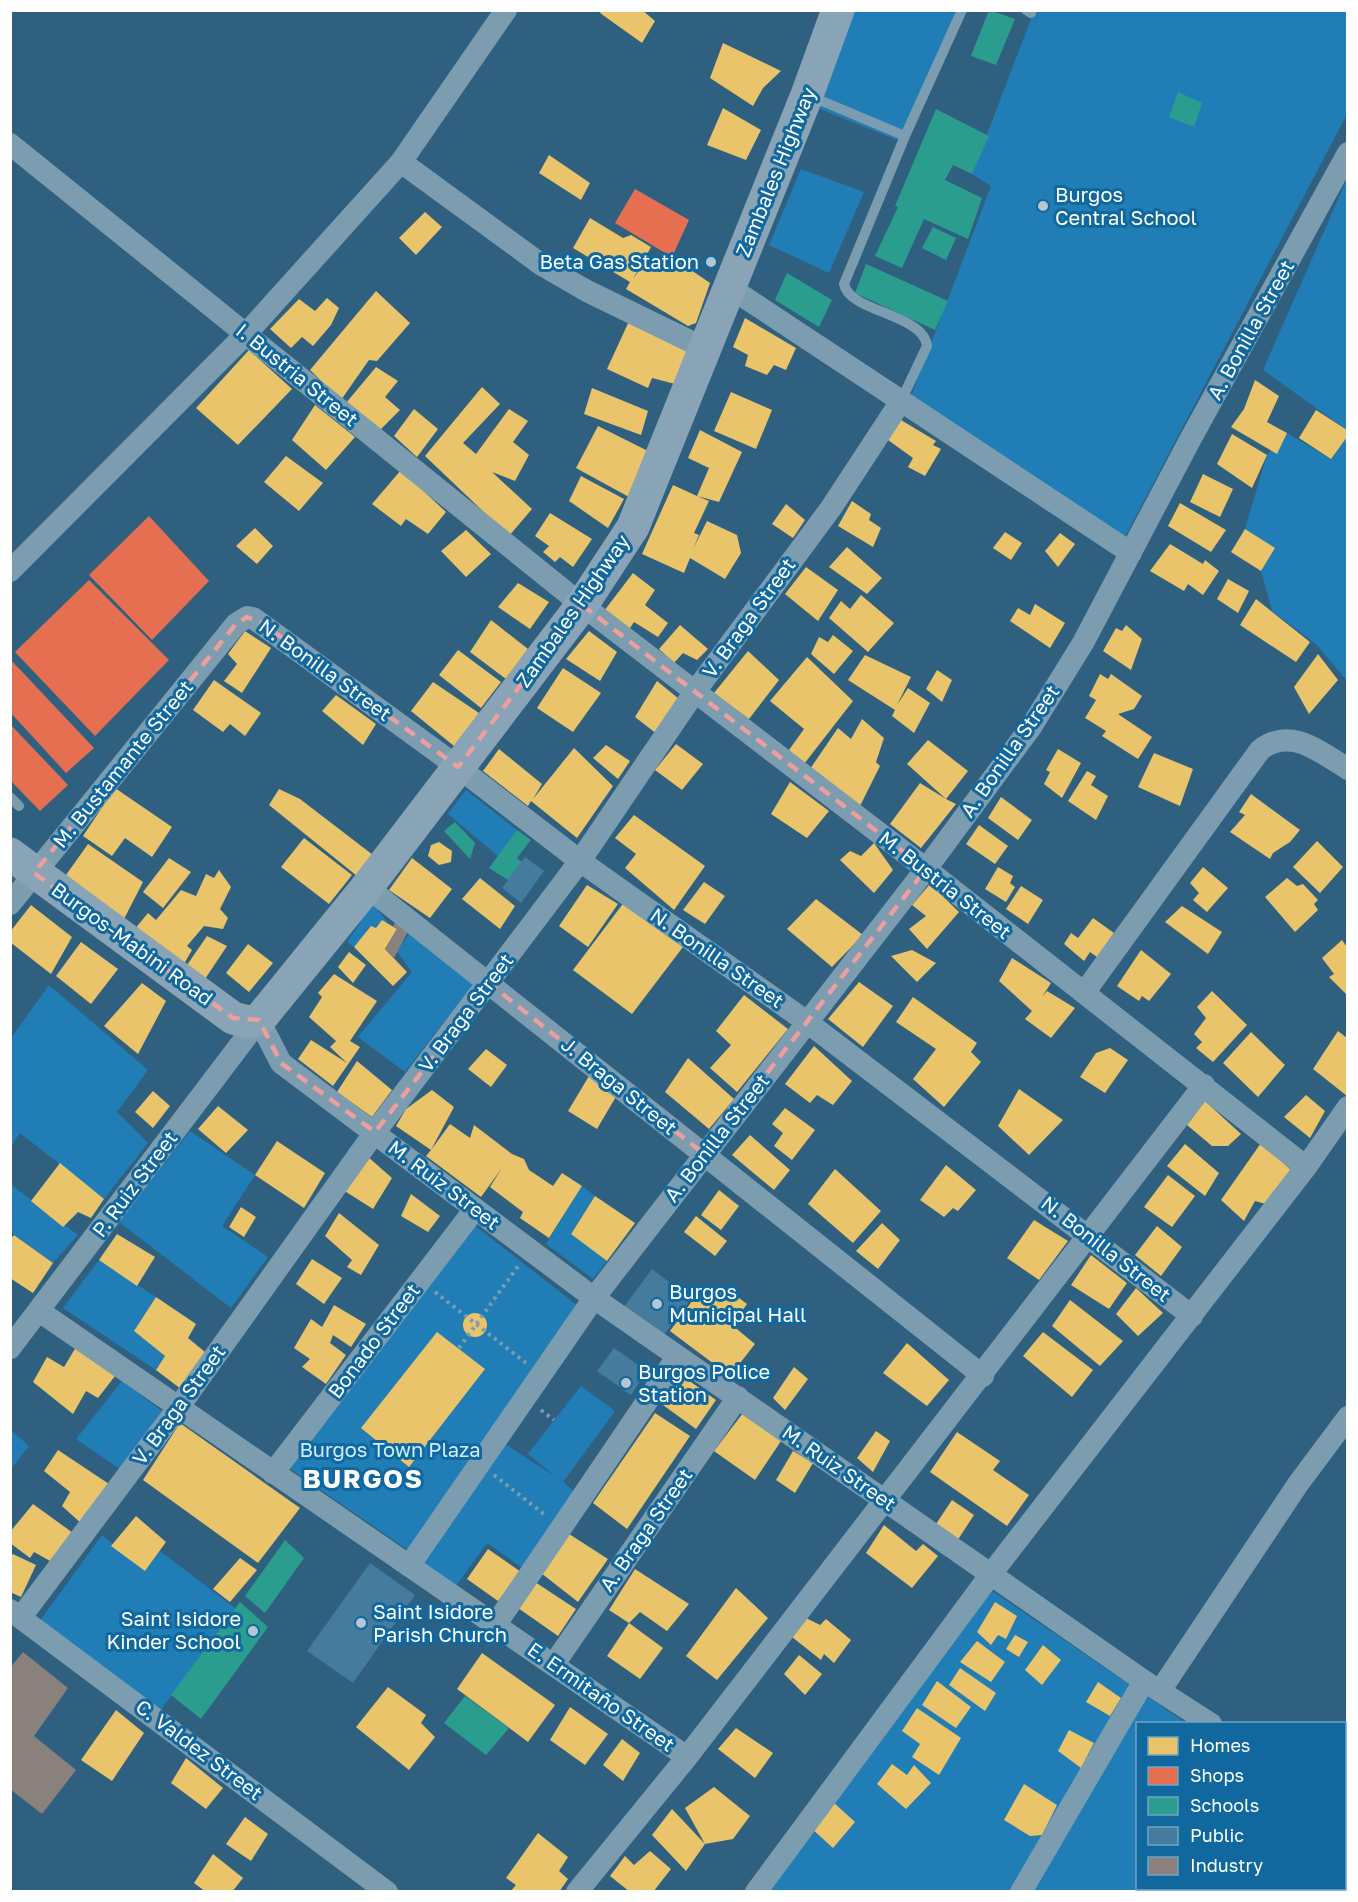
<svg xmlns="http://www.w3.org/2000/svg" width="1358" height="1902" font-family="'Golos Text',sans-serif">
	<rect width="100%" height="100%" fill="#30607f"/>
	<!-- green -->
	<path fill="#217db5" d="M853,11H962L902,142L820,109Z
		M1034,11H1347V114L1124,539L910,399L991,186L972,174Z
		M801,169L864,192L829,273L769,245Z
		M1347,179L1348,430H1347L1263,370Z
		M1287,433L1331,459L1347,437V681L1317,645L1272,611L1261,571L1275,548L1245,529L1267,455Z
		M466,790L517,830L499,857L448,814Z
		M373,904L388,923L382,921L376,928L371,926L354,947L347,942Z
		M415,925L480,976L405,1072L358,1037L412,972L397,951Z
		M49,985L148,1070L117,1112L148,1143L104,1199L20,1133L11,1146V1038Z
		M190,1131L255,1175L222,1226L268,1257L231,1308L119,1222Z
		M10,1184L78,1235L53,1263L11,1232Z
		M582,1186L595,1196L571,1233L607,1261L593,1279L546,1244Z
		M473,1224L578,1306L408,1550L286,1466Z
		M99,1260L156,1297L134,1331L165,1356L156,1370L63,1308Z
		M122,1381L162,1411L120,1469L76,1439Z
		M581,1386L615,1411L563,1482L581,1497L530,1573L487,1543L456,1586L422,1562L505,1444L556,1477L528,1454Z
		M11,1430L29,1446L11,1469Z
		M102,1535L145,1571L160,1551L235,1608L158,1714L39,1622Z
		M982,1584L1186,1723L1138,1724V1888H1344L1345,1832L1347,1834V1891L755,1892Z"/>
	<!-- homes -->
	<path fill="#e9c46a" d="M602,10H642L655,21L642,43L600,13Z
		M723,43L781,71L763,88L753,106L710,78Z
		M723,108L761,130L746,160L707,145Z
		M549,155L590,183L581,200L539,173Z
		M425,212L442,227L416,255L399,238Z
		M590,218L623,238L631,235L651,247L633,279L649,256L657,262L672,257L710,283L696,323L688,326L626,289L630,282L573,248Z
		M376,291L410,323L377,361L369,360L341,400L310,370Z
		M327,298L339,308L331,325L313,346L302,337L291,348L270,329L299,299L315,311Z
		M745,318L796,348L786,370L774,365L767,375L745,366L748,355L733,347Z
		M630,319L690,348L675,384L652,378L648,388L607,369Z
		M249,350L292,389L238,445L196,408Z
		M376,367L398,381L385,397L400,410L380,430L346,403Z
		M1255,380L1279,396L1267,422L1287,433L1277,454L1231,427L1244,409Z
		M482,387L500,404L463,443L476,454L509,409L528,421L513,442L529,455L515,481L492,472L532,509L509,536L425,456Z
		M592,388L648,411L641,435L584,414Z
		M731,392L772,410L756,449L714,431Z
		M315,405L355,437L326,470L292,440Z
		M414,409L438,429L417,457L394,436Z
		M1316,410L1347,430V437L1331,459L1299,438Z
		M901,420L936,441L933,445L941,449L925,476L908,467L913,458L888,440Z
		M598,426L650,452L629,497L576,468Z
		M700,430L742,452L719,502L697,496L709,501L694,533L699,535L693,549L707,521L737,535L741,553L725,579L690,558L684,573L642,554L673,485L697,496L709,468L688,458Z
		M1232,434L1267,455L1252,488L1217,464Z
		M286,456L323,483L299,511L264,482Z
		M401,470L446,512L428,534L406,519L401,526L372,504Z
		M1203,474L1233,489L1220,517L1190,502Z
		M581,476L624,499L608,528L569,501Z
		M852,501L871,514L869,520L881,528L873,547L838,526Z
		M1180,503L1226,530L1211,552L1168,526Z
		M786,504L805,520L793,538L772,524Z
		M550,513L592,539L573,567L560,557L555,562L543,552L549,546L535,536Z
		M255,528L273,546L257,564L236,546Z
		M1245,529L1275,548L1261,571L1231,552Z
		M466,530L491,554L466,577L441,551Z
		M1005,532L1022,543L1011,560L993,548Z
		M1060,533L1075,544L1058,567L1045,551Z
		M1170,544L1203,564L1205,560L1219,571L1203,595L1188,584L1184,591L1150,571Z
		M847,547L882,578L867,594L829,567Z
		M806,567L838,590L818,621L785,594Z
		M633,573L655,590L645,605L668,623L658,637L634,622L628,631L604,611Z
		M1228,579L1249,591L1238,613L1217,599Z
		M518,583L549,602L530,629L498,607Z
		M861,595L894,623L868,652L829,618L841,601L850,609Z
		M1256,599L1310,642L1296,662L1240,625Z
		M1035,604L1065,623L1050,648L1010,621L1018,608L1030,615Z
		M491,620L528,649L506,679L470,652Z
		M680,625L708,649L697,660L683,653L674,663L659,649Z
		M1126,625L1142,639L1131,670L1103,651L1116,628L1122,631Z
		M245,631L271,648L242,693L224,681L237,664L228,654Z
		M589,631L617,652L600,681L566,659Z
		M833,635L853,651L834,674L811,654L819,637L828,642Z
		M458,650L501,682L481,708L439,675Z
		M748,651L779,680L749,719L714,693Z
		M1318,654L1338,680L1309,714L1294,687Z
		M865,655L911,677L897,705L908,688L930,703L914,733L892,716L895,710L848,680Z
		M807,657L853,701L804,764L789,750L804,729L770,701Z
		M563,668L601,693L573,732L537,708Z
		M937,670L952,680L942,702L926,689Z
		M1100,674L1108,679L1111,674L1142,696L1134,709L1118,714L1152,737L1138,759L1102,736L1106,731L1085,718L1096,700L1089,696Z
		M214,680L261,713L245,736L230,724L223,732L193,710Z
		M657,681L679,699L657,734L635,717Z
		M433,682L479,713L454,746L411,711Z
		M336,695L376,724L363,745L322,711Z
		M862,719L884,738L876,762L880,766L859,808L810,769L838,728L851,739Z
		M928,740L968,771L946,799L956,804L921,848L890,824L920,783L946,799L907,764Z
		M676,744L703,764L682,790L655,770Z
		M606,745L630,761L618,779L593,758Z
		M574,748L613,786L577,838L531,801L528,806L483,771L499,749L542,784L533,799Z
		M1058,749L1081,763L1062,798L1044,784L1050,772L1046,770Z
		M1154,753L1193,769L1180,806L1138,787Z
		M1087,771L1096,776L1091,785L1108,796L1096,820L1068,801Z
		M790,782L829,811L807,838L771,814Z
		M115,788L172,827L152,857L125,838L112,856L83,836Z
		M279,789L300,799L373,855L357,876L269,805Z
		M1251,794L1300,830L1290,842L1273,853L1270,859L1230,832L1245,815L1239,812Z
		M1001,797L1032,820L1018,840L988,818Z
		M634,815L705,866L674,910L625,868L636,854L615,838Z
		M979,825L1008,846L995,864L966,844Z
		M304,838L352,875L329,904L281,867Z
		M1317,841L1343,867L1320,893L1293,867Z
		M439,842L452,851L451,862L439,865L428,856L431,845Z
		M874,843L893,870L874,893L840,860L850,851L861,856Z
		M88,844L143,882L124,919L66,875Z
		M169,858L191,872L163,908L143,892Z
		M412,858L452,889L430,918L389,890Z
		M998,867L1013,876L1010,883L1015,887L1006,902L985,889Z
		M1203,867L1228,888L1207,912L1193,900L1199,893L1190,883Z
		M219,870L231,887L220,909L228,918L223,929L204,926L187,946L192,950L181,969L134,930L148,913L156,920L181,890L196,896L206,874L214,878Z
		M480,878L515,906L500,929L462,899Z
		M1287,878L1297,886L1303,884L1318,900L1314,904L1318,910L1295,932L1265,897Z
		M704,882L725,896L705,924L683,910Z
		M930,884L959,912L927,949L909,929L926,916L912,905Z
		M587,885L618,904L588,947L559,926Z
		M1021,886L1043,900L1028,924L1006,909Z
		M816,899L863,935L832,967L787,929Z
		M625,901L683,947L632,1014L573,970Z
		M31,905L72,937L51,974L10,942V932Z
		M1182,906L1222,932L1208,954L1165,922Z
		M1093,918L1114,933L1097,957L1090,952L1084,961L1064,944L1071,933L1078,938Z
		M382,920L397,929L385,949L407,972L393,986L354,947L371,926L376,928Z
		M207,936L227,946L205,979L187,965Z
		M1342,940L1347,947L1346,994L1329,977L1334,974L1322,958Z
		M81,942L118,969L91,1004L56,976Z
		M248,944L273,963L249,992L226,973Z
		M912,950L936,963L917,982L891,956Z
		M1141,950L1171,974L1149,1001L1142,996L1139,1001L1117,986Z
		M349,952L366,965L353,983L338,967Z
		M1012,958L1051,983L1042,997L1047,991L1075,1008L1051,1038L1025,1019L1032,1011L999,981Z
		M334,974L377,1001L350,1041L360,1047L333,1086L298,1059L311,1040L347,1063L330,1047L336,1041L309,1017L322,997L318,993Z
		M859,982L893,1006L863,1047L828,1019Z
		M142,983L166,1001L138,1054L104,1026Z
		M1212,991L1247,1025L1213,1062L1196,1048L1202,1042L1194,1034L1206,1018L1197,1007Z
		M744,995L788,1029L737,1092L710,1068L731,1045L716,1031Z
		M913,997L977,1043L971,1052L981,1062L944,1107L913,1079L936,1049L896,1022Z
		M1338,1031L1347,1038V1096L1313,1069Z
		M1251,1032L1285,1065L1258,1097L1223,1063Z
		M814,1046L852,1081L833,1105L817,1095L810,1103L785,1084Z
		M1110,1048L1128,1060L1105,1093L1080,1077L1096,1053Z
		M486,1049L507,1065L491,1087L468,1069Z
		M688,1058L734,1099L709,1129L665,1092Z
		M357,1061L392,1090L372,1117L337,1092Z
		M589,1076L617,1095L597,1129L568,1111Z
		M1019,1089L1063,1120L1029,1155L998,1126Z
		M432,1090L454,1107L431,1150L450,1124L470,1138L474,1125L512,1154L524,1159L529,1170L553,1186L562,1173L582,1186L549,1238L520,1218L523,1212L490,1187L502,1168L481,1197L426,1156L431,1150L396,1126L406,1109Z
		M153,1091L170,1106L153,1128L135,1112Z
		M1306,1095L1325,1111L1310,1138L1284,1117Z
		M1205,1101L1241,1134L1228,1146H1212L1187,1125Z
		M218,1106L248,1130L226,1153L198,1129Z
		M785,1108L815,1130L792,1160L774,1146L783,1133L772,1124Z
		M750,1135L790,1170L774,1190L732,1155Z
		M277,1141L325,1173L304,1208L255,1175Z
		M1261,1143L1291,1170L1266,1204L1255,1201L1244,1221L1221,1200Z
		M1185,1144L1219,1173L1205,1196L1167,1166Z
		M367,1156L392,1178L373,1209L343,1190Z
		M60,1163L104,1199L91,1218L78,1212L63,1227L31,1201Z
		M946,1165L976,1190L958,1211L953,1208L944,1217L920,1200Z
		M835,1169L881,1211L853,1243L808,1204Z
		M1168,1175L1195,1196L1172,1227L1144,1207Z
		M719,1190L739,1206L721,1230L701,1215Z
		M411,1194L440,1216L428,1232L401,1216Z
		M595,1196L635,1223L607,1261L571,1234Z
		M241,1207L256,1217L244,1237L229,1227Z
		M339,1213L379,1245L361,1275L347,1267L352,1260L325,1236Z
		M696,1216L727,1241L715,1256L684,1232Z
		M1034,1220L1068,1241L1039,1280L1007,1258Z
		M882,1223L900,1240L878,1269L856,1251Z
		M1157,1226L1182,1247L1161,1276L1135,1255Z
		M117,1234L155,1257L137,1286L99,1260Z
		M14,1235L53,1263L33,1293L10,1278V1240Z
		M1091,1255L1127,1283L1109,1309L1071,1285Z
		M312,1259L342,1278L324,1304L296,1284Z
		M722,1285L747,1304L732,1325L755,1344L730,1376L670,1331L698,1293L710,1302Z
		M1136,1288L1163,1313L1138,1336L1116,1314Z
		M156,1297L196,1324L188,1338L205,1352L181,1389L156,1370L165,1356L134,1331Z
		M1070,1300L1123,1341L1100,1366L1052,1326Z
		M334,1305L366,1324L351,1347L333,1335L330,1343L346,1355L326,1384L302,1367L310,1359L294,1348L311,1319L322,1327Z
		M463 1325a12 12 0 1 1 24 0a12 12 0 1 1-24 0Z
		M437,1332L485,1369L409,1467L361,1428Z
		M1043,1332L1093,1370L1072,1397L1023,1356Z
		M907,1343L949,1380L927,1406L883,1373Z
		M76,1347L115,1376L98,1398L86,1391L73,1414L33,1382L47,1357L64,1367Z
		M794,1367L808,1379L785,1410L773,1398Z
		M677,1372L716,1400L696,1429L656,1400Z
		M655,1413L690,1436L627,1529L593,1503Z
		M743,1413L781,1441L755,1480L714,1451Z
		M180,1423L300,1508L258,1563L143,1480Z
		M876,1431L890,1441L873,1472L857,1458Z
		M957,1432L1000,1461L993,1470L1029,1495L1007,1526L930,1472Z
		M58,1450L112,1486L84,1526L62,1506L70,1492L44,1471Z
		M793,1451L813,1463L795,1493L776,1480Z
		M952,1500L974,1515L957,1541L936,1524Z
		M33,1504L73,1533L52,1562L34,1552L30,1558L10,1543V1532Z
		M136,1516L166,1542L145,1571L111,1546Z
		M884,1525L916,1551L923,1544L938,1556L912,1588L866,1553Z
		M566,1532L608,1559L578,1602L541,1573Z
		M488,1549L521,1572L498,1601L467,1579Z
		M13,1554L36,1565L21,1597L10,1592V1558Z
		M240,1558L257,1570L230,1602L213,1589Z
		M635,1569L689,1604L667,1631L640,1612L629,1623L609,1610Z
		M535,1582L576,1609L558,1636L518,1608Z
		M736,1588L768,1618L717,1680L686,1656Z
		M995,1602L1017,1616L1006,1639L998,1635L991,1645L977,1632Z
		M804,1617L820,1625L826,1619L851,1640L834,1663L824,1654L821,1660L792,1637Z
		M629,1623L663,1648L640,1679L607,1656Z
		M1015,1635L1028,1642L1019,1657L1006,1649Z
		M977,1641L1005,1662L991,1682L960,1662Z
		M1043,1645L1061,1660L1042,1685L1025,1670Z
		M482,1653L555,1705L528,1742L457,1689Z
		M799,1655L822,1674L805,1695L784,1674Z
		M960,1668L996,1693L985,1711L949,1685Z
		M937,1681L971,1707L956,1728L922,1705Z
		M1098,1682L1121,1698L1110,1716L1086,1702Z
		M388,1687L426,1715L421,1723L435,1737L409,1770L356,1727Z
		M570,1707L608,1734L585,1765L550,1740Z
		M917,1708L961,1738L939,1775L912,1757L920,1744L902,1731Z
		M116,1710L144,1733L112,1781L81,1760Z
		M736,1728L773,1753L755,1778L718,1749Z
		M1069,1730L1094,1743L1081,1768L1058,1751Z
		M622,1739L640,1753L623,1781L603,1765Z
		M186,1758L223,1788L206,1809L171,1783Z
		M892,1764L907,1775L914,1765L931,1783L906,1809L877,1784Z
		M1024,1784L1057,1805L1042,1835L1030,1836L1004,1820Z
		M714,1787L750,1816L733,1839L705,1844L685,1808Z
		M833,1802L855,1822L833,1848L811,1828Z
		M672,1809L705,1844L686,1871L652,1835Z
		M245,1817L268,1834L251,1861L226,1844Z
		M538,1833L568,1857L559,1871L568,1879L559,1892H510L516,1885L506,1878Z
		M650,1851L671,1869L653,1892H630L610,1876L625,1856L634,1865Z
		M213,1854L243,1878L232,1892H206L194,1883Z"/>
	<!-- shops -->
	<path fill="#e76f51" d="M635,189L689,220L672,257L615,223Z
		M149,516L209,581L152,640L89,575Z
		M89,580L169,660L95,736L15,652Z
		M10,659L94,748L66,773L10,712Z
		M10,724L68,785L40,811L10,780Z"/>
	<!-- schools -->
	<path fill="#2a9d8f" d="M989,10L1015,19L996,65L971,56Z
		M1178,92L1202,103L1194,127L1169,117Z
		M936,109L989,136L972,174L953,165L945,180L982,198L968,239L924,219L902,268L875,256L898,207L895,206Z
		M933,227L956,238L946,260L922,248Z
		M866,264L948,301L935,330L855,293Z
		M787,273L832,300L819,327L775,300Z
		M455,822L475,843L470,859L444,831Z
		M517,830L531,840L517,858L522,862L508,880L489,868Z
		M285,1540L304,1558L265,1613L245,1596Z
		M240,1602L268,1627L201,1719L171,1695Z
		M465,1696L509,1728L486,1755L444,1723Z"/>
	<!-- public -->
	<path fill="#457b9d" d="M525,857L544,871L521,903L502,888Z
		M652,1269L691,1299L663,1336L623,1308Z
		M614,1348L647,1371L631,1395L597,1371Z
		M370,1563L415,1595L353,1683L307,1651Z"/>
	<!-- industry -->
	<path fill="#8a817c" d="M400,916L411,926L394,958L385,949L397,929L393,926Z
		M23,1652L68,1688L34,1736L76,1770L42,1814L10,1789V1668Z"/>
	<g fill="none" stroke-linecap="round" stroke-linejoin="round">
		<!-- path -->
		<path stroke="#7c9caf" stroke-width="4" stroke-dasharray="3 4.5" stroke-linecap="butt" d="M435,1292L526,1363
			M459,1348L519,1265
			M541,1410L554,1420
			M494,1475L545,1515"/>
		<!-- service -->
		<path stroke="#7c9caf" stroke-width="10" d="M1026,10L1031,13
			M810,96L905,136
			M901,401L927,346C924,314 849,312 844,284L905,136L962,10
			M10,797L19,806"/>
		<!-- minor -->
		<path stroke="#7c9caf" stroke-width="22" d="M10,144L582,605L926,869L1306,1167
			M401,162L542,265L587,291L706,349
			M729,287L1131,553
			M10,571L246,334L401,162L506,10
			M367,887L983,1376
			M10,904L236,624L247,617L253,618L458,767L580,861L807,1022L1192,1316
			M1084,993L1260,750C1290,726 1320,752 1348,769
			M39,1311L687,1757
			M10,1348L259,1020L281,1063L594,1298L1144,1681L1211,1724
			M273,1473L475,1209
			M409,1566L594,1298L926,869L1031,727L1083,643L1191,438L1348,153
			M10,1610L387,1892
			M21,1617L178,1408L375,1132L580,861L694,693L831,508L901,401
			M496,1624L677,1357
			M554,1664L738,1397
			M1160,1691L1298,1484L1348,1417
			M1344,1810L1348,1812
			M577,1892L687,1757L1204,1085
			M756,1892L991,1574L1306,1167L1348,1107
			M1021,1892L1144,1681"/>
		<!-- primary -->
		<path stroke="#88a4b6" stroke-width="33" d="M10,854L233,1018L248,1022L259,1020L367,887L582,605L633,527L807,95L838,10"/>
	</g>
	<!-- marked area -->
	<path fill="none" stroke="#ed9e9e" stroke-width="4.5" stroke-dasharray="12 8" stroke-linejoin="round" d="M582,605L926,869L704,1154L490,984L375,1132L281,1063L259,1020L233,1018L34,873L236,624L247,617L262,623L458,767Z"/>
	<!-- markers -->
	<g fill="#b7c7d2" stroke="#10689f" stroke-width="2">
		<circle cx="1043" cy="206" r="6"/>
		<circle cx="711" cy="262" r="6"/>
		<circle cx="657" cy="1304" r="6"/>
		<circle cx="626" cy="1383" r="6"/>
		<circle cx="361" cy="1623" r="6"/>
		<circle cx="253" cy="1631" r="6"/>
	</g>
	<g text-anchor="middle" stroke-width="6" stroke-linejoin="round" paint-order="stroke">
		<!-- street labels -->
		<g font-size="20" fill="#fff" stroke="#10689f">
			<text transform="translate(776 172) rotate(-68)" y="7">Zambales Highway</text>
			<text transform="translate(1251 330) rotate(-61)" y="7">A. Bonilla Street</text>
			<text transform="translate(297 375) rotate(39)" y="7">I. Bustria Street</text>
			<text transform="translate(573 611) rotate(-55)" y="7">Zambales Highway</text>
			<text transform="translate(749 618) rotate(-54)" y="7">V. Braga Street</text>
			<text transform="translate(325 670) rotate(36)" y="7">N. Bonilla Street</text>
			<text transform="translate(1010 751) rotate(-55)" y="7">A. Bonilla Street</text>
			<text transform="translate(123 764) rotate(-51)" y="7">M. Bustamante Street</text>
			<text transform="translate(945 885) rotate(38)" y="7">M. Bustria Street</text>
			<text transform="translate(132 944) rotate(36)" y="7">Burgos-Mabini Road</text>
			<text transform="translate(717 958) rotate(35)" y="7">N. Bonilla Street</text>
			<text transform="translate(466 1013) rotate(-53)" y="7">V. Braga Street</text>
			<text transform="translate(619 1086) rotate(39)" y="7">J. Braga Street</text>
			<text transform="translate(717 1138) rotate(-52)" y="7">A. Bonilla Street</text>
			<text transform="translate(135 1184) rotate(-53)" y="7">P. Ruiz Street</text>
			<text transform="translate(444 1185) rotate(37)" y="7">M. Ruiz Street</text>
			<text transform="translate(1106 1249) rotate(38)" y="7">N. Bonilla Street</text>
			<text transform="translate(374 1341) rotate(-53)" y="7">Bonado Street</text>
			<text transform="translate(179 1405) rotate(-54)" y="7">V. Braga Street</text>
			<text transform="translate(839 1468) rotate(35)" y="7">M. Ruiz Street</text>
			<text transform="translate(646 1530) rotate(-55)" y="7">A. Braga Street</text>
			<text transform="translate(601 1697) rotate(35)" y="7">E. Ermitaño Street</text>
			<text transform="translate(199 1750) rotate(37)" y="7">C. Valdez Street</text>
		</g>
		<!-- poi labels -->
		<g font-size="20" fill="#fff" stroke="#10689f" text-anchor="start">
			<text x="1055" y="202">Burgos<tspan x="1055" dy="23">Central School</tspan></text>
			<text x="699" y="269" text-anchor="end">Beta Gas Station</text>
			<text x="669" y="1299">Burgos<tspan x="669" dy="23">Municipal Hall</tspan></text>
			<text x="638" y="1379">Burgos Police<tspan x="638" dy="23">Station</tspan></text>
			<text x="373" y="1619">Saint Isidore<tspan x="373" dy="23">Parish Church</tspan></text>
			<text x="241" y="1626" text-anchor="end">Saint Isidore<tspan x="241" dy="23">Kinder School</tspan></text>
		</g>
		<!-- park labels -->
		<g font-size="20" fill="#d0edfe" stroke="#10689f">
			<text x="390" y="1457">Burgos Town Plaza</text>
		</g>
		<!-- district labels -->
		<g font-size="26" font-weight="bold" letter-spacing="1.5" fill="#fff" stroke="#10689f">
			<text x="363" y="1488">BURGOS</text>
		</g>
	</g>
	<!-- border -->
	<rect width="1358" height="1902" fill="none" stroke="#ffffff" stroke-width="24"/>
	<!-- legend -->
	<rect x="1136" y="1722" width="210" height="168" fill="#10689f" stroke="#70a4c5" stroke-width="1.5"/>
	<rect x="1148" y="1737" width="30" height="18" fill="#e9c46a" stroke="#70a4c5" stroke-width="1.5"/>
	<text x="1190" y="1752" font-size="18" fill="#ffffff">Homes</text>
	<rect x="1148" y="1767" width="30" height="18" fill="#e76f51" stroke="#70a4c5" stroke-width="1.5"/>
	<text x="1190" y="1782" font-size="18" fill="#ffffff">Shops</text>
	<rect x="1148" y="1797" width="30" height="18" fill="#2a9d8f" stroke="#70a4c5" stroke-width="1.5"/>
	<text x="1190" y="1812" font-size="18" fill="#ffffff">Schools</text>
	<rect x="1148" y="1827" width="30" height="18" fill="#457b9d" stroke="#70a4c5" stroke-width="1.5"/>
	<text x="1190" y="1842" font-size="18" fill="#ffffff">Public</text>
	<rect x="1148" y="1857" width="30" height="18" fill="#8a817c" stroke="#70a4c5" stroke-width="1.5"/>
	<text x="1190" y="1872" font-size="18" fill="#ffffff">Industry</text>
</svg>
